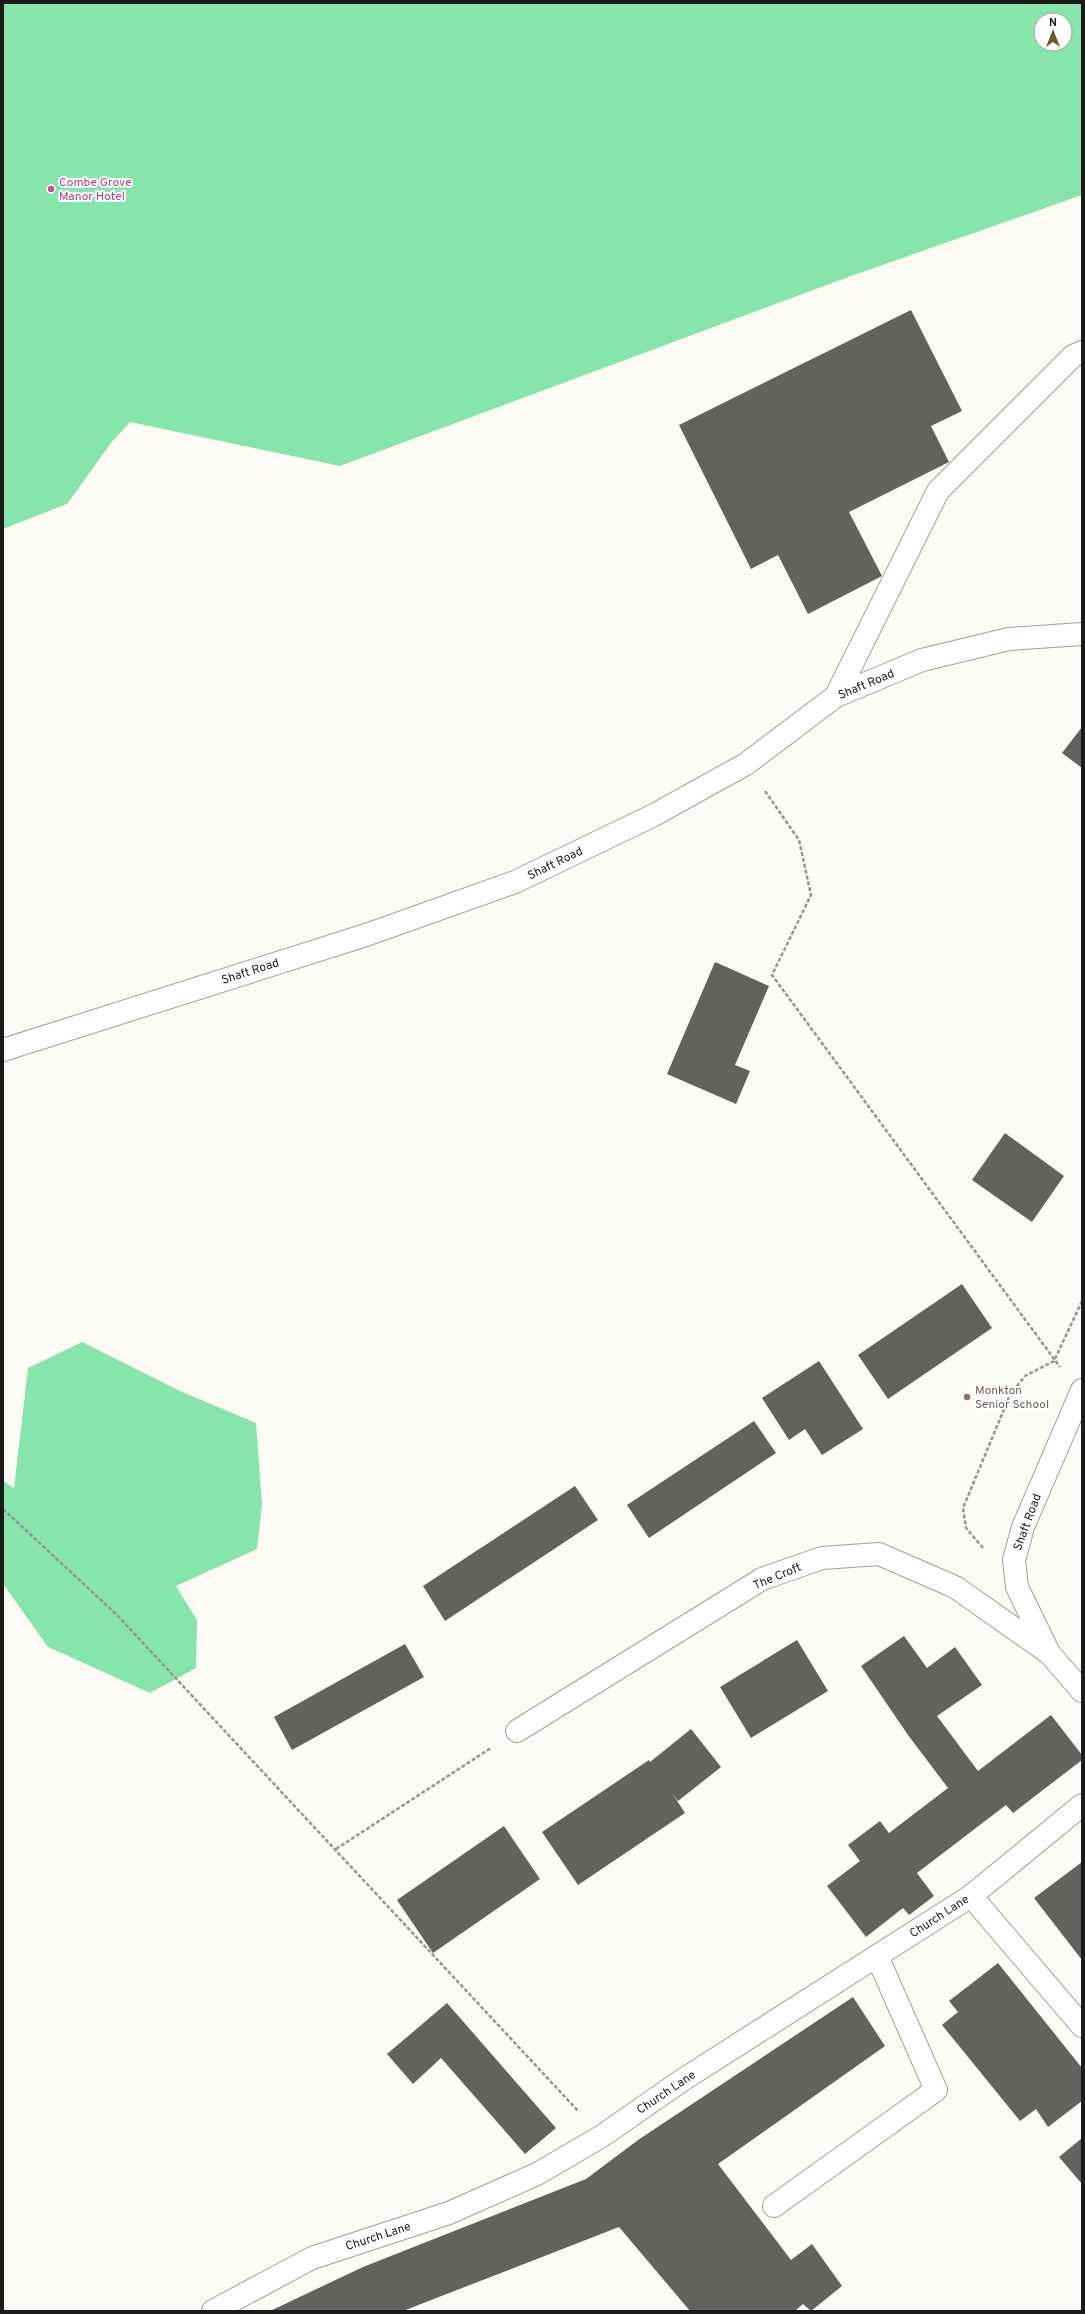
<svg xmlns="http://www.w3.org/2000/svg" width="1085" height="2314" font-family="Overpass,sans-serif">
	<rect width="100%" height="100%" fill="#fefbf5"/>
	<!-- forest -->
	<path fill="#86e5aa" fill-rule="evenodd" d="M3,3H1082V195L851,276L340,466L130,422L111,443L67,504L3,529ZM1041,20H1065V44H1041Z
		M82,1342L180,1391L256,1423L262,1504L257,1549L176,1586L197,1620L196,1668L150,1693L48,1647L3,1584V1481L14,1488L28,1368Z"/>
	<!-- building -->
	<path fill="#66615a" d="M911,310L962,411L931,426L949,462L849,512L882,576L808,614L778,555L751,569L679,425Z
		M1082,727V768L1062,753Z
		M715,962L769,986L735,1065L750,1071L736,1104L667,1074Z
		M1005,1133L1064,1176L1032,1222L972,1180Z
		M962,1284L992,1328L888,1399L858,1355Z
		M819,1361L863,1429L822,1455L805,1429L789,1440L762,1398Z
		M754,1421L776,1453L649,1538L627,1505Z
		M575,1486L598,1520L445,1621L423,1586Z
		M904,1636L927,1668L955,1647L982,1685L937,1716L978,1771L1051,1715L1082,1755V1760L1013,1813L1006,1805L917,1873L934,1896L909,1915L903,1908L866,1937L827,1886L860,1861L848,1845L880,1821L889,1833L948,1788L908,1735L861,1666Z
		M797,1640L828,1691L751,1738L720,1687Z
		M405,1644L424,1677L292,1750L274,1717Z
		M691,1729L721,1767L678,1801L672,1793L685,1813L578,1885L542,1832L649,1760L650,1762Z
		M504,1826L540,1879L433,1953L397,1900Z
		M1082,1862V1960L1034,1898Z
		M998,1963L1082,2068V2101L1048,2127L1036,2109L1020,2121L942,2025L958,2012L949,2001Z
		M853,1997L885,2046L718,2164L791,2260L812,2244L842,2286L811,2311L803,2304L795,2311H690L619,2227L403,2311H270L363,2267L586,2179L638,2140Z
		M447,2003L556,2128L525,2154L441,2058L413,2084L387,2054Z
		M1082,2138V2184L1059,2157Z"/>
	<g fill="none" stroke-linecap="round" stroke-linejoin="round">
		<!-- lane casing -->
		<g stroke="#a39e95" stroke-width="24">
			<path id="lane" d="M836,696L938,491L1073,356L1082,352
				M971,1896L1082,2026
				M774,2206L936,2090L877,1956"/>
		</g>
		<!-- street casing -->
		<g stroke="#a39e95" stroke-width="24">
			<path id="street" d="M3,1050L366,935L515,882L654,815L746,764L836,696L922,660L1009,639L1082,634
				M1082,1390L1023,1527L1014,1560L1017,1587L1049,1653L1082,1691
				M517,1731L762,1579L822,1558L879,1554L955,1587L1049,1653
				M213,2311L312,2258L449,2213L537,2174L602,2136L681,2081L971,1896L1082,1805"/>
		</g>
		<!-- path -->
		<path stroke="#999691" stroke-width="2.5" stroke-dasharray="4 2" stroke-linecap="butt" d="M765,791L799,840L811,895L772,975L1060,1367
			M3,1509L116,1614L579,2112
			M983,1548L966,1528L963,1508L1010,1395L1025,1376L1054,1361L1082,1301
			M336,1849L491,1748"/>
		<!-- lane -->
		<use href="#lane" stroke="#fff" stroke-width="22"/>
		<!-- street -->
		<use href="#street" stroke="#fff" stroke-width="22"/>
	</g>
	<!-- markers -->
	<circle fill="#d1479c" stroke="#fff" stroke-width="1.5" cx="51" cy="189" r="4"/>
	<circle fill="#8d6e63" stroke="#fff" stroke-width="1.5" cx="967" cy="1397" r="4"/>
	<g text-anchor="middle" stroke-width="4" stroke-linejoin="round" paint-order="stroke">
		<!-- hotel labels -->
		<g font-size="12" fill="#b23c85" stroke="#fff" text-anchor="start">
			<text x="59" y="186">Combe Grove<tspan x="59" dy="14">Manor Hotel</tspan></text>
		</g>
		<!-- street labels -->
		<g font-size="12" fill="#1c1a17" stroke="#fff">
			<text transform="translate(866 684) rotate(-23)" y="4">Shaft Road</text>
			<text transform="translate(555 863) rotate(-26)" y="4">Shaft Road</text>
			<text transform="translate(250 971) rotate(-18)" y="4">Shaft Road</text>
			<text transform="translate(1027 1522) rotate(-70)" y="4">Shaft Road</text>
			<text transform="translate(777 1576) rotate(-23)" y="4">The Croft</text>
			<text transform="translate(939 1916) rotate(-33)" y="4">Church Lane</text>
			<text transform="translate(666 2092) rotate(-34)" y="4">Church Lane</text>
			<text transform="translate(378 2236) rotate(-18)" y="4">Church Lane</text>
		</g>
		<!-- education labels -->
		<g font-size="12" fill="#785e54" stroke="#fff" text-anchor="start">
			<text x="975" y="1394">Monkton<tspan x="975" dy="14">Senior School</tspan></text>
		</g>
	</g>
	<!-- border -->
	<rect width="1085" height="2314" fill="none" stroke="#1c1a17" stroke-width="8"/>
	<!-- north arrow -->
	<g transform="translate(1053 32)"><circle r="19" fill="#ffffff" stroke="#a4a3a2"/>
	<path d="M0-3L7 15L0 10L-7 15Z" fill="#6a5a27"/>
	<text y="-6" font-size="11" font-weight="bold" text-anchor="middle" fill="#1c1a17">N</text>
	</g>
</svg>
